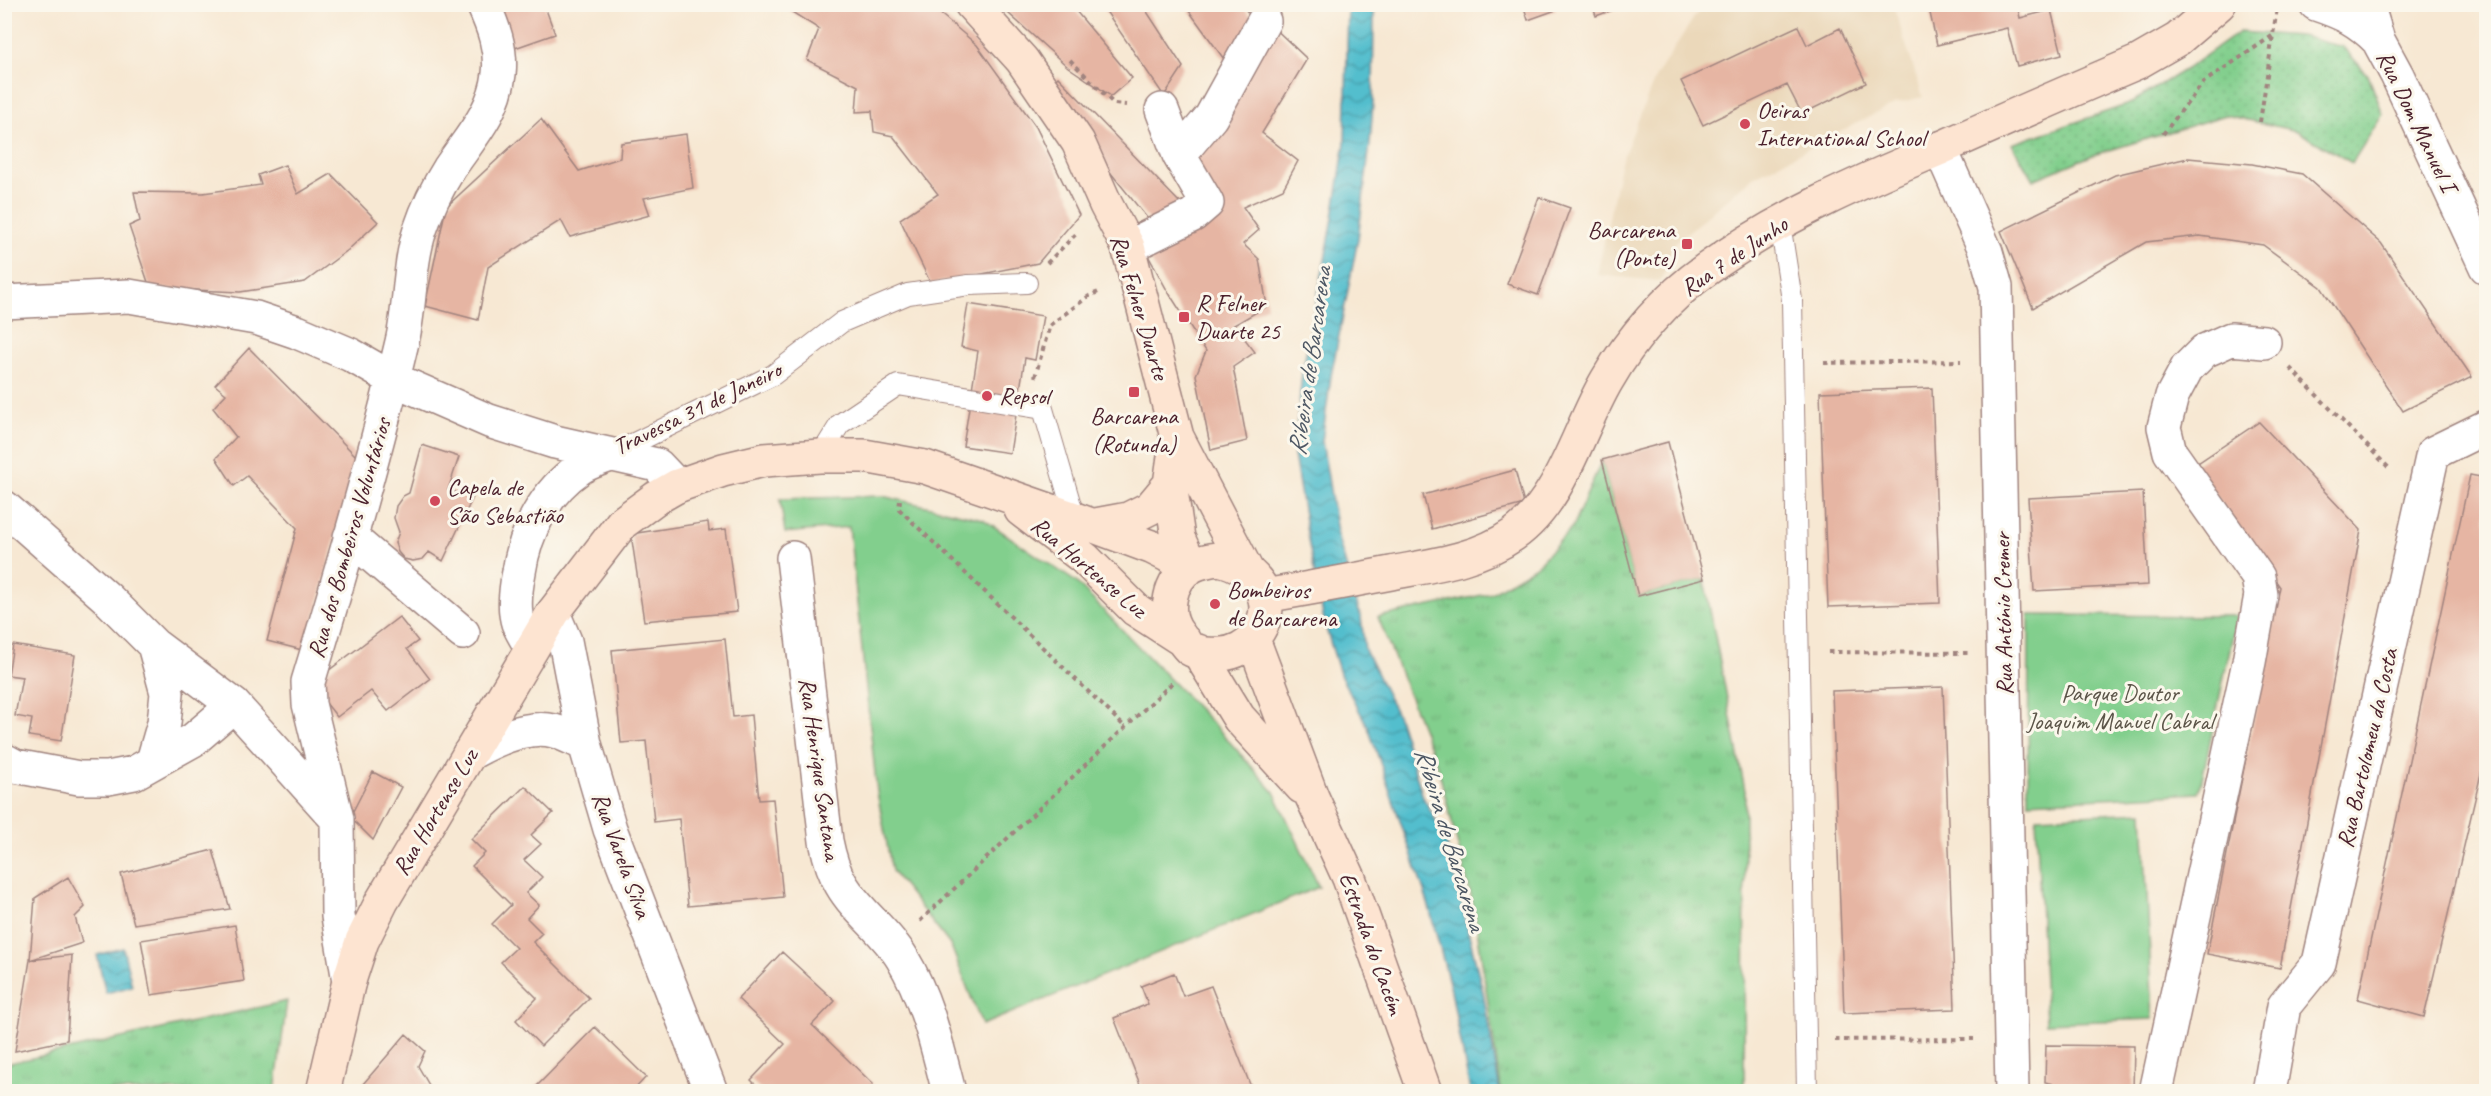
<svg xmlns="http://www.w3.org/2000/svg" width="2491" height="1096" font-family="Caveat,sans-serif">
	<defs>
		<pattern id="grass-tufts" width="24" height="20" patternUnits="userSpaceOnUse" patternTransform="scale(1.5)"><rect width="24" height="20" fill="#82cf8d"/><path d="M3 7l-1-3M5 7V3M7 7l1-3M15 17l-1-3M17 17v-4M19 17l1-3" fill="none" stroke="#72b17a"/></pattern>
		<pattern id="garden-dots" width="8" height="8" patternUnits="userSpaceOnUse" patternTransform="scale(1.5)"><rect width="8" height="8" fill="#82cf8d"/><path d="M2 2h.1M6 6h.1" fill="none" stroke="#72b17a" stroke-width="1.8" stroke-linecap="round"/></pattern>
		<pattern id="water-waves" width="16" height="10" patternUnits="userSpaceOnUse" patternTransform="scale(1.5)"><rect width="16" height="10" fill="#52becd"/><path d="M0 5q4-4 8 0t8 0" fill="none" stroke="#469aa7"/></pattern>
	</defs>
	<rect width="100%" height="100%" fill="#fbf7ec"/>
	<filter id="ink" filterUnits="userSpaceOnUse"><feTurbulence type="fractalNoise" baseFrequency=".0167" numOctaves="2"/><feDisplacementMap in="SourceGraphic" scale="12" xChannelSelector="R" yChannelSelector="G"/><feConvolveMatrix kernelMatrix="1 2 1 2 8 2 1 2 1" color-interpolation-filters="sRGB"/></filter>
	<filter id="wash" filterUnits="userSpaceOnUse"><feTurbulence type="fractalNoise" baseFrequency=".008" numOctaves="4" result="noise"/><feDisplacementMap in="SourceGraphic" scale="24" xChannelSelector="R" yChannelSelector="G"/><feGaussianBlur stdDeviation="1.35" result="paint"/><feColorMatrix in="noise" values="0 0 0 0 0 0 0 0 0 0 0 0 0 0 0 0 0 1.4 0 .05"/><feComposite in="paint" operator="in"/></filter>
	<g filter="url(#wash)">
		<rect width="100%" height="100%" fill="#f7e8d3"/>
		<!-- built -->
		<path fill="#ebd8ba" d="M1712,4L1893,5L1923,97L1896,103L1753,177L1675,243L1661,281L1597,275L1621,162L1656,76L1697,13Z"/>
		<!-- grass -->
		<path fill="url(#grass-tufts)" stroke="#66775c" stroke-width="1.5" d="M1602,460L1638,596L1704,579L1745,791L1744,1091H1501L1474,908L1438,768L1378,617L1492,593L1536,566L1572,528Z
			M287,1001L275,1091H5V1064Z"/>
		<!-- park -->
		<path fill="#82cf8d" stroke="#66775c" stroke-width="1.5" d="M882,496L983,519L1076,582L1220,731L1274,792L1319,887L982,1025L951,946L892,871L877,792L849,527L785,533L780,499Z
			M2029,615L2237,616L2199,793L2028,802Z
			M2143,812L2153,1019L2046,1023L2036,817Z"/>
		<!-- garden -->
		<path fill="url(#garden-dots)" stroke="#66775c" stroke-width="1.5" d="M2239,32L2301,36L2343,47L2368,75L2383,114L2352,163L2297,131L2226,115L2093,155L2033,180L2012,144L2129,104L2186,69Z"/>
		<!-- water -->
		<path fill="url(#water-waves)" stroke="#4e6e7c" stroke-width="1.5" d="M1348,5H1374L1373,103L1370,144L1358,239L1331,376L1322,441L1338,538L1361,618L1365,650L1398,717L1423,797L1445,837L1483,992L1500,1091H1470L1451,990L1428,903L1368,727L1341,677L1325,625L1309,545L1294,455L1302,373L1330,235L1345,143Z
			M123,948L132,986L106,993L97,955Z"/>
		<g id="blocks">
			<!-- building -->
			<path fill="#e6b5a3" d="M492,4H544L555,34L512,49Z
				M786,4H925L937,11L977,45L1036,127L1079,215L1038,263L931,284L900,219L938,194L893,136L874,132L872,111L856,112L858,86L807,60L819,29L784,7Z
				M998,4H1070L1132,78L1111,96L1068,67Z
				M1101,4H1142L1183,67L1164,96Z
				M1184,4H1241L1254,20L1229,66Z
				M1523,4H1554L1556,10L1528,20Z
				M1592,4H1627V5L1596,16Z
				M1928,4H2017L2020,18L2051,10L2062,54L2017,66L2007,28L1937,45Z
				M1268,22L1307,59L1262,133L1298,161L1283,189L1243,207L1259,230L1243,244L1259,259L1267,306L1234,325L1255,352L1233,367L1247,441L1211,450L1196,375L1206,351L1167,290L1144,248L1199,226L1186,154Z
				M1798,26L1807,45L1840,28L1866,83L1802,114L1787,85L1703,125L1681,81Z
				M1058,77L1182,205L1156,229L1044,90Z
				M541,119L579,171L620,158L621,143L686,134L693,188L644,198L650,215L570,237L561,220L488,267L478,320L425,306L446,207Z
				M2188,158L2252,164L2302,174L2381,243L2472,377L2403,411L2321,287L2263,245L2200,236L2146,242L2033,308L2001,231L2115,175Z
				M285,165L298,194L331,174L378,222L348,250L305,282L240,292L150,288L129,226L140,221L134,192L203,193L261,185L258,175Z
				M1539,197L1570,208L1538,295L1507,284Z
				M968,304L1043,316L1035,360L1025,358L1010,453L963,446L978,351L961,347Z
				M249,348L356,456L306,651L267,641L297,528L247,476L234,486L216,458L236,437L213,408L226,394L215,385Z
				M1932,388L1940,603L1828,607L1820,392Z
				M2259,422L2361,530L2280,968L2207,954L2280,587L2195,465Z
				M1668,442L1704,579L1638,596L1602,460Z
				M422,445L459,457L448,490L473,497L443,561L429,552L423,559L413,561L404,559L398,552L395,543L399,532L394,518L396,506L403,496L409,493Z
				M1515,470L1524,504L1432,529L1423,495Z
				M2470,475L2486,478V752L2424,1017L2358,999Z
				M2143,492L2148,585L2034,591L2028,498Z
				M708,522L709,531L726,529L737,612L644,621L631,534Z
				M399,617L418,641L407,649L430,679L388,711L371,691L337,717L311,684Z
				M4,630L9,631L6,659L4,658Z
				M725,639L733,717L751,715L759,800L773,799L783,897L688,906L679,819L654,822L646,741L621,743L612,650Z
				M13,645L75,655L61,741L29,736L32,719L15,716L22,677L8,675Z
				M1943,687L1955,1009L1844,1013L1832,691Z
				M373,772L401,787L373,840L350,817Z
				M525,786L553,813L531,835L541,844L524,860L542,877L526,893L539,905L527,918L542,933L533,942L589,998L541,1046L516,1020L537,998L501,962L516,948L492,924L511,905L472,866L485,853L471,839Z
				M213,850L230,909L134,924L121,874Z
				M68,877L85,907L75,917L82,943L30,960L35,898Z
				M235,925L244,981L151,995L141,940Z
				M782,952L835,1001L812,1025L873,1084L866,1092H763L751,1080L785,1044L738,999Z
				M72,955L67,1040L15,1051L30,960Z
				M1174,973L1183,996L1211,986L1253,1092H1143L1114,1018L1148,1004L1141,986Z
				M595,1027L646,1077L632,1092H531Z
				M406,1034L425,1051L418,1066L433,1092H370L363,1084Z
				M2046,1045L2134,1046L2133,1092H2068V1087L2045,1082Z"/>
		</g>
	</g>
	<g filter="url(#ink)">
		<use href="#blocks" fill-opacity="0" stroke="#a0847f" stroke-width="1.5"/>
		<g fill="none" stroke-linecap="round" stroke-linejoin="round">
			<!-- lane casing -->
			<g stroke="#a0847f" stroke-width="22">
				<path id="lane" d="M1780,223L1792,300L1807,1092
					M612,454L773,375L842,322L908,294L969,285L1027,283
					M820,456L840,424L898,385L1043,409L1075,519"/>
			</g>
			<!-- street casing -->
			<g stroke="#a0847f" stroke-width="36">
				<path id="street" d="M2316,4C2343,13 2358,20 2378,40
					M2367,4L2378,40L2397,75L2486,267
					M1162,110L1179,155
					M1940,148L1986,252L1996,287L2012,1092
					M1128,247L1193,215L1207,203L1179,155L1211,117L1264,21
					M4,302L129,296L256,318L297,332L351,355L393,379L489,421L555,442L657,465L677,486
					M4,507L107,598L154,645L234,705L335,817
					M350,537L463,633
					M793,558L826,841C829,856 833,871 841,884C857,912 885,930 902,958C927,999 937,1046 949,1092
					M553,613L565,641L585,744L610,829L711,1092
					M531,647C527,640 521,631 518,623C513,608 516,587 519,572C525,531 545,492 580,468C589,462 600,459 610,455
					M469,754C492,741 527,724 554,731C565,734 575,740 585,744
					M4,760L15,766L79,778H108L134,773L193,740L234,705
					M153,761L164,723L167,693L154,645
					M349,981L338,916L337,819L309,704L308,682C342,570 375,456 402,342C411,305 408,267 420,230C427,209 437,188 449,169C469,139 495,112 499,74C502,49 493,26 483,4
					M2156,1092L2249,662L2261,595L2258,577L2170,452L2164,427L2172,396L2187,368L2204,351L2231,339L2264,342
					M2269,1092L2284,1006L2319,963L2433,453L2486,427"/>
			</g>
			<!-- secondary casing -->
			<g stroke="#a0847f" stroke-width="36">
				<path id="secondary" d="M971,4L1022,60L1078,142L1106,205L1128,247L1177,437L1246,569
					M1177,437L1170,484L1178,538L1191,566
					M1021,510L1084,558L1136,610L1184,641
					M1090,526L1128,519L1150,508L1170,484
					M1219,559C1257,567 1282,603 1254,637C1247,647 1234,653 1222,654C1213,655 1198,654 1190,649C1186,646 1182,639 1179,635C1162,614 1169,579 1192,566C1201,561 1209,560 1219,559Z
					M1264,596C1306,589 1349,581 1391,573C1433,565 1477,560 1513,535C1562,501 1578,429 1607,380C1631,338 1667,297 1707,269C1779,217 1860,182 1941,148C2006,119 2072,90 2138,62L2178,39L2219,4
					M1253,639L1312,797L1349,878L1425,1092
					M1198,651L1239,718L1302,787
					M323,1092L349,981L362,941L382,901L553,613L622,523L656,498L677,486L723,470L764,460L820,456H864L925,467L1075,519L1151,547L1169,556L1187,570"/>
			</g>
			<!-- path -->
			<path stroke="#a0847f" stroke-width="4" stroke-dasharray="4.5 4.5" stroke-linecap="butt" d="M1070,60L1114,104L1126,105
				M2260,122L2277,8
				M2163,134L2204,82L2275,34
				M1047,263L1078,232
				M1824,363L1961,361
				M2290,368L2390,469
				M1035,377L1050,325L1089,296L1101,291
				M900,500L899,509L1125,727
				M1828,652L1968,653
				M920,921L1172,683L1174,685
				M1835,1040L1974,1039"/>
			<!-- lane -->
			<use href="#lane" stroke="#fff" stroke-width="20"/>
			<!-- street -->
			<use href="#street" stroke="#fff" stroke-width="33"/>
			<!-- secondary -->
			<use href="#secondary" stroke="#fde4d1" stroke-width="33"/>
		</g>
	</g>
	<!-- markers -->
	<g fill="#d1495b" stroke="#fbf7ec" stroke-width="2">
		<circle cx="1745" cy="124" r="6"/>
		<rect x="1681" y="238" width="12" height="12" rx="3"/>
		<rect x="1178" y="311" width="12" height="12" rx="3"/>
		<rect x="1128" y="386" width="12" height="12" rx="3"/>
		<circle cx="987" cy="396" r="6"/>
		<circle cx="435" cy="501" r="6"/>
		<circle cx="1215" cy="604" r="6"/>
	</g>
	<g text-anchor="middle" stroke-width="6" stroke-linejoin="round" paint-order="stroke">
		<!-- poi labels -->
		<g font-size="24" fill="#4a1f2b" stroke="#fbf7ec" text-anchor="start">
			<text x="1757" y="118">Oeiras<tspan x="1757" dy="28">International School</tspan></text>
			<text x="1675" y="238" text-anchor="end">Barcarena<tspan x="1675" dy="28">(Ponte)</tspan></text>
			<text x="1196" y="311">R Felner<tspan x="1196" dy="28">Duarte 25</tspan></text>
			<text x="999" y="404">Repsol</text>
			<text x="1134" y="424" text-anchor="middle">Barcarena<tspan x="1134" dy="28">(Rotunda)</tspan></text>
			<text x="447" y="495">Capela de<tspan x="447" dy="28">São Sebastião</tspan></text>
			<text x="1227" y="598">Bombeiros<tspan x="1227" dy="28">de Barcarena</tspan></text>
		</g>
		<!-- street labels -->
		<g font-size="24" fill="#4a1f2b" stroke="#fbf7ec">
			<text transform="translate(2417 121) rotate(64)" y="8">Rua Dom Manuel I</text>
			<text transform="translate(1734 256) rotate(-34)" y="8">Rua 7 de Junho</text>
			<text transform="translate(1140 307) rotate(73)" y="8">Rua Felner Duarte</text>
			<text transform="translate(697 408) rotate(-26)" y="8">Travessa 31 de Janeiro</text>
			<text transform="translate(349 538) rotate(-74)" y="8">Rua dos Bombeiros Voluntários</text>
			<text transform="translate(1089 567) rotate(40)" y="8">Rua Hortense Luz</text>
			<text transform="translate(2003 614) rotate(-91)" y="8">Rua António Cremer</text>
			<text transform="translate(2367 748) rotate(-77)" y="8">Rua Bartolomeu da Costa</text>
			<text transform="translate(820 769) rotate(82)" y="8">Rua Henrique Santana</text>
			<text transform="translate(435 812) rotate(-59)" y="8">Rua Hortense Luz</text>
			<text transform="translate(622 855) rotate(70)" y="8">Rua Varela Silva</text>
			<text transform="translate(1372 943) rotate(70)" y="8">Estrada do Cacém</text>
		</g>
		<!-- park labels -->
		<g font-size="24" fill="#5b5448" stroke="#fbf7ec">
			<text x="2120" y="701">Parque Doutor<tspan x="2120" dy="28">Joaquim Manuel Cabral</tspan></text>
		</g>
		<!-- water labels -->
		<g font-size="26" font-style="italic" fill="#4d5764" stroke="#fbf7ec">
			<text transform="translate(1309 361) rotate(-82)" y="9">Ribeira de Barcarena</text>
			<text transform="translate(1451 839) rotate(73)" y="9">Ribeira de Barcarena</text>
		</g>
	</g>
	<!-- margin -->
	<rect width="2491" height="1096" fill="none" stroke="#fbf7ec" stroke-width="24"/>
</svg>
